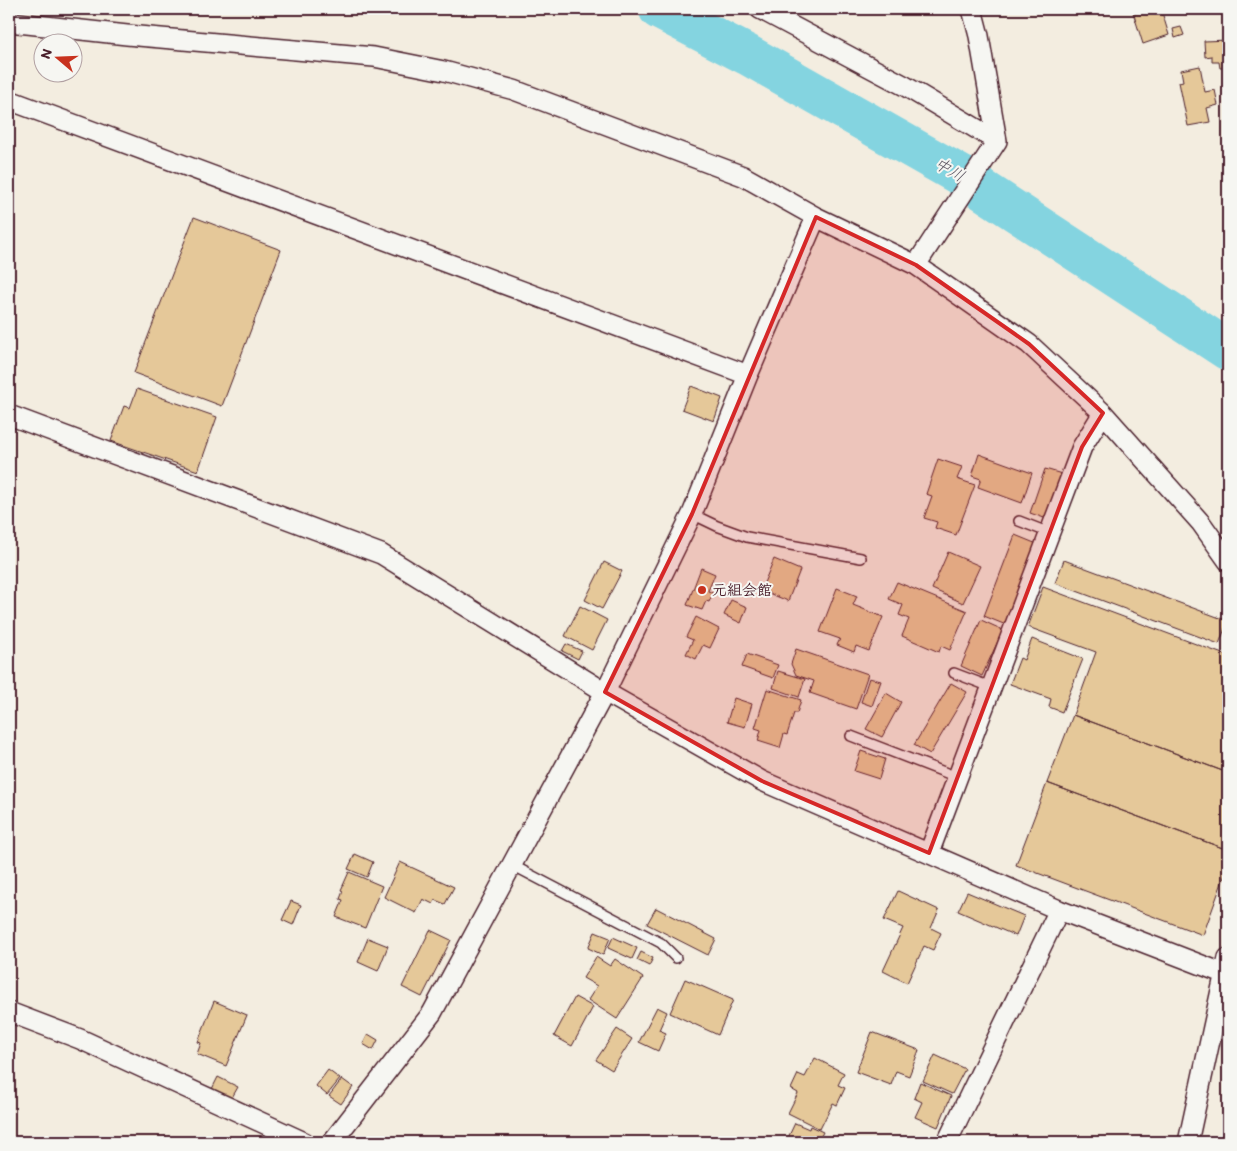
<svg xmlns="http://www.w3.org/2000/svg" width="1237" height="1151" font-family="Itim,'Klee One',sans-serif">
	<rect width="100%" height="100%" fill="#f3ede0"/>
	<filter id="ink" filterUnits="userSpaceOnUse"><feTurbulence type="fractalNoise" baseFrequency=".02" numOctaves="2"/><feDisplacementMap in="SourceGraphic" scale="10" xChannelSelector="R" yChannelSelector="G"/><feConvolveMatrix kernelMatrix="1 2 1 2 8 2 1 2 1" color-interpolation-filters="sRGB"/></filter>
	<g filter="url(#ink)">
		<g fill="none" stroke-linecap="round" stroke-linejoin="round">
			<!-- river -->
			<path stroke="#84d4e0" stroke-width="41" d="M659,9L748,55L960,175L1228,350"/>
		</g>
		<!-- building -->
		<path fill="#e5c899" stroke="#4a1f2b" d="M1132,9H1161L1169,35L1143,44Z
			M1181,27L1184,35L1175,38L1173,29Z
			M1228,40V68H1220L1219,62H1212V56L1205,57L1204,41Z
			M1200,66L1205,92L1215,90L1218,105L1207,108L1210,122L1188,126L1179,82L1183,81L1181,70Z
			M194,217L281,250L222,406L134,373Z
			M691,386L722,398L714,421L682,409Z
			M137,389L217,417L198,471L111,441L124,406L130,408Z
			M979,454L1032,473L1022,503L978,487L981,479L972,476Z
			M938,459L962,467L957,479L975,485L956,535L935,528L937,522L924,518L932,496L926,494Z
			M1045,469L1062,474L1047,519L1030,513Z
			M1015,535L1037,544L1006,625L984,616Z
			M948,552L980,566L963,603L932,589Z
			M774,559L800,570L788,601L761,590Z
			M1064,560L1228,621L1219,644L1055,583Z
			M604,562L622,571L602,609L585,600Z
			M701,568L715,574L708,591L713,593L709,602L706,601L702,610L687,605Z
			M897,582L967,611L950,650L941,646L939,652L902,636L909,619L899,615L903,605L889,599Z
			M1043,587L1228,656V773L1073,715L1096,652L1028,627Z
			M837,588L857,596L853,605L883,617L869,651L856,646L854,652L837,645L840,639L820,632Z
			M731,600L747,607L741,623L724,615Z
			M580,606L607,620L592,650L565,636Z
			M696,617L719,629L710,648L703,645L696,659L686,654L693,640L686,637Z
			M981,620L1003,630L982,676L961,666Z
			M1032,639L1083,659L1062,712L1049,707L1051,699L1010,684L1020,658L1024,660Z
			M566,644L582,651L578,659L562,651Z
			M796,649L868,674L856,709L810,693L814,681L796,675L791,664Z
			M747,654L778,665L773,678L742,667Z
			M778,671L805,679L799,697L773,688Z
			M869,678L881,681L872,706L861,702Z
			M951,683L967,692L930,754L914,745Z
			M767,689L801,700L797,713H794L787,735L784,734L780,748L758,741L761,730L755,728Z
			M886,693L901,702L882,737L866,729Z
			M734,698L752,704L745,727L727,722Z
			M1073,715L1228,773V850L1047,783Z
			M861,751L885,759L879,779L854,771Z
			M1047,783L1228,850V866L1203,935L1016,865Z
			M355,854L373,862L367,877L348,869Z
			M400,862L454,887L445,904L435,900L433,904L423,899L416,913L384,897Z
			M349,872L382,886L365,928L336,917L343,900L340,899L343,891L341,890Z
			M898,891L939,910L931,928L941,933L933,950L924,946L907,983L883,971L903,928L884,920Z
			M967,892L1024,916L1016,936L958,911Z
			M291,901L301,905L293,925L282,920Z
			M656,908L716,939L708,955L647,924Z
			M430,930L451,940L422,997L402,987Z
			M595,932L610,938L603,955L588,948Z
			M613,937L637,948L632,959L608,948Z
			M368,938L388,946L378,971L358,962Z
			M641,952L653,958L649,966L637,960Z
			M596,957L610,966L615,959L643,978L617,1019L588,1000L597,986L583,978Z
			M685,979L733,1000L718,1035L670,1013Z
			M575,997L593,1007L572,1046L554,1036Z
			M214,1001L247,1015L226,1066L197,1054L201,1043L198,1042Z
			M657,1007L667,1012L659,1030L666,1033L658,1051L639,1042Z
			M617,1029L632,1039L612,1070L596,1060Z
			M872,1032L919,1050L909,1076L896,1071L891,1085L856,1072Z
			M368,1034L378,1040L373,1050L363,1044Z
			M935,1055L965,1069L952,1094L923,1081Z
			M815,1058L844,1073L838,1085L845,1088L837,1105L833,1103L820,1129L788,1113L798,1093L791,1089L798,1074L805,1077Z
			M328,1070L340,1079L327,1095L316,1086Z
			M218,1077L238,1087L230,1101L211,1091Z
			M342,1079L353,1087L341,1104L329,1096Z
			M920,1082L951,1096L938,1127L915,1117L922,1102L914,1098Z
			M795,1123L809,1129L810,1126L823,1132L818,1142H786Z"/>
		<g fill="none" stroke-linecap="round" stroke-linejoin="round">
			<!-- lane casing -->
			<g stroke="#4a1f2b" stroke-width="12">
				<path id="lane" d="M692,514L717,526L747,537L861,558
					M1019,521L1050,533
					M954,673L991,687
					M851,736L957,777
					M512,865L661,943L676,958"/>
			</g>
			<!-- street casing -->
			<g stroke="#4a1f2b" stroke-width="22">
				<path id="street" d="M760,9L905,86L997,141
					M9,22L127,35L374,57L444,71L514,90L743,176L816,217L916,265L1029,344L1103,413L1201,523L1228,561
					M9,100L748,375
					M916,265L997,141L979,36L972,9
					M9,415L381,554L605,692L762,781L1059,910L1225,974
					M929,853L1082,447L1103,413
					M9,1012L80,1039L304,1142
					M332,1142L432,1013L605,692L692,514L748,375L816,217
					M947,1142L1059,910
					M1188,1142L1228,958"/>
			</g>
			<!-- lane -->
			<use href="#lane" stroke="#f6f6f2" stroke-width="9"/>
			<!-- street -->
			<use href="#street" stroke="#f6f6f2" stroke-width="19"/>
		</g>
	</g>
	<!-- marked area -->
	<path fill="#d62828" fill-opacity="0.2" stroke="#d62828" stroke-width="4" stroke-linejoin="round" d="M816,217L916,265L1029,344L1103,413L1082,447L929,853L762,781L605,692L692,514Z"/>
	<!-- markers -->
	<circle fill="#c8321e" stroke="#f6f6f2" stroke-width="2" cx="702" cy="590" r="5"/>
	<g text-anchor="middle" stroke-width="4" stroke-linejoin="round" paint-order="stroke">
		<!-- poi labels -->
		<g font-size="15" font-weight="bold" fill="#4a1f2b" stroke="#f6f6f2" text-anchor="start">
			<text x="712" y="595">元組会館</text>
		</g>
		<!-- water labels -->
		<g font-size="16" font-style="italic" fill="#5b5561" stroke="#f6f6f2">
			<text transform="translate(950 169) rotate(30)" y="6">中川</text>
		</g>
	</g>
	<!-- margin -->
	<rect width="1237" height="1151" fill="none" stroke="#f6f6f2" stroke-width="30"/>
	<rect x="15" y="15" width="1207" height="1121" fill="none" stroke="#4a1f2b" stroke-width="2" filter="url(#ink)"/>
	<!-- north arrow -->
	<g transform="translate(58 58) rotate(289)"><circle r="24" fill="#f6f6f2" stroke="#b1a0a2"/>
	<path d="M0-4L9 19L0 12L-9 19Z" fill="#c8321e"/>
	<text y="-8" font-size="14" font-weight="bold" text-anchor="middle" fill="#4a1f2b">N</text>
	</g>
</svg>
